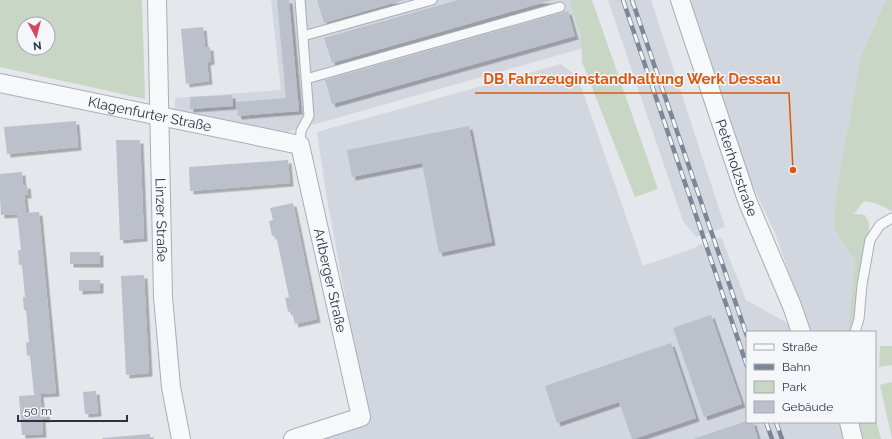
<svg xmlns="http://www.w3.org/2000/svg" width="892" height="439" font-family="Raleway,sans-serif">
	<defs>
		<filter id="shadow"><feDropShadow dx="3.5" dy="3.5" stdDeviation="0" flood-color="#0004"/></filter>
	</defs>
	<rect width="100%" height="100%" fill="#e4e7ec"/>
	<!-- built -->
	<path fill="#d2d6de" d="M271,0H569L584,48L280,134L175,113V98L281,90Z
		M608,0H651L725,227L696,237L683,221Z
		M683,0H886L861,55L834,228L855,261L848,331L810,332L775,233L733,143Z
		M561,64L578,77L643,266L697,247L698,245L721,237L746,300L789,324L792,332H747V422H839L843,439H312L365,404L326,193L317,132Z"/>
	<!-- green -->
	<path fill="#c9d6c5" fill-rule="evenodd" d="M0,0H142L145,99L0,67ZM24,24H48V48H24Z
		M569,0H592L658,189L635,197L582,62L581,37Z
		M886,0H892V211L875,203L864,201L854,214L865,215L869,223V232L865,245L855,316L851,332H842L848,331L855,261L834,228L836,196L861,55Z
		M880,346H892V365L879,367Z
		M892,382V439L880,385Z
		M875,416L881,439H860L857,422H875Z"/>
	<!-- building -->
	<path fill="#bbc0ca" filter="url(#shadow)" d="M277,0H289L299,111L238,116L236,102L286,98Z
		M317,0H404L324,23Z
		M458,0H552L332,63L324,38Z
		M568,11L575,36L332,104L325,80Z
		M203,27L205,47H210L211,61L207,62L209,81L186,84L181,29Z
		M232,95L233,106L190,109V97Z
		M76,121L78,147L7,154L4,127Z
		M469,126L492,242L439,253L422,163L352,177L347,150Z
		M116,140H140L144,238L120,240Z
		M288,160L290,183L190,191L189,167Z
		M22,172L23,186L27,185L28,195H24L26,213L39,212L56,393L40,394L42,413H46L47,419H42L43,434L22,435L19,396L34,395L30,355L27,356L26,343L29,342L26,310H24L23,297H25L22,265H19L18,250H21L17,214L1,215L0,198V174Z
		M293,203L317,319L295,324L292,311L288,312L285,298L289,297L276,235L272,236L269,221L273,220L270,208Z
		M70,252H100V264H70Z
		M144,275L149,373L126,375L121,276Z
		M79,280H100V290L79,291Z
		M711,315L742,404L704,417L673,328Z
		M671,343L696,418L634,439H632L619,402L557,423L545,386Z
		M96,391L98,413L85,414L83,392Z
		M747,421V422H753L758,439H693Z
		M150,434V439H102V438Z"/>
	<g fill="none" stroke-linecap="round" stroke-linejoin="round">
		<!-- service casing -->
		<g stroke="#a9aeb7" stroke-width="11">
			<path id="service" d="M303,36L432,0
				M306,79L560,7
				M300,145L301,131L309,116L300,0
				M855,332L859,319L862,285L870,240L880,225L892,218"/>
		</g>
		<!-- minor casing -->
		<g stroke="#a9aeb7" stroke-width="20">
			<g id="minor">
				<path id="s1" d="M157,0L163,297L171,387L181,439"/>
				<path id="s2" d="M680,0L747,200L792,306L801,332"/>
				<path id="s3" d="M0,83L300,145L361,417L293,439"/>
				<path d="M849,422L853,439"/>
			</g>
		</g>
		<!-- service -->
		<use href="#service" stroke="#f7f8fa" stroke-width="9"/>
		<!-- minor -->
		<use href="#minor" stroke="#f7f8fa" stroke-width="18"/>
		<!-- rail casing -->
		<g stroke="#7d8696" stroke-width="4.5">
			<path id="rail" d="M623,0L747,366
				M632,0L747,336
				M766,422L772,439
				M776,422L782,439"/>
		</g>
		<!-- rail -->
		<use href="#rail" stroke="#f4f6f9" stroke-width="3" stroke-dasharray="9" stroke-linecap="butt"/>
	</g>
	<g text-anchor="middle" stroke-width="3" stroke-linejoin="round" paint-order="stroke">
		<!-- street labels -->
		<g font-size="14" fill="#2b3445" stroke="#f4f6f9">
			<text dy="5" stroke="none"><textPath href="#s3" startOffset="153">Klagenfurter Straße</textPath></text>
			<text dy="5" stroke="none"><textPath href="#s2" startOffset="177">Peterholzstraße</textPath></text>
			<text dy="5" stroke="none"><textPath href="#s1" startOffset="220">Linzer Straße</textPath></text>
			<text dy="5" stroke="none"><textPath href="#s3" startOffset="445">Arlberger Straße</textPath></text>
		</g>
	</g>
	<!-- callouts -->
	<path fill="none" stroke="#df570f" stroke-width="1.5" d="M793 170L789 93H475"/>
	<circle fill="#df570f" stroke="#f4f6f9" stroke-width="1.5" cx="793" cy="170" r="4"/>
	<g font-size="15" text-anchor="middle" font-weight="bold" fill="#df570f" stroke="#f4f6f9" stroke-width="3" stroke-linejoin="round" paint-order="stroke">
		<text x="632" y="84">DB Fahrzeuginstandhaltung Werk Dessau</text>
	</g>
	<!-- legend -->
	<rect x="746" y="331" width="130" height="92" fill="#f4f6f9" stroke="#a4a8b1"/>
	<rect x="754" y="344" width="20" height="6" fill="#f7f8fa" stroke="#a4a8b1"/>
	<text x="782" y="351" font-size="12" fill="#2b3445">Straße</text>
	<rect x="754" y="364" width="20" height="6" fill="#7d8696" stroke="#a4a8b1"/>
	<text x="782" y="371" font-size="12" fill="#2b3445">Bahn</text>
	<rect x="754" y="381" width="20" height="12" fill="#c9d6c5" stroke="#a4a8b1"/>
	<text x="782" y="391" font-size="12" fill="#2b3445">Park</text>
	<rect x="754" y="401" width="20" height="12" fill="#bbc0ca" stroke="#a4a8b1"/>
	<text x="782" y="411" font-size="12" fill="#2b3445">Gebäude</text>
	<!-- north arrow -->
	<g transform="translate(36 36) rotate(173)"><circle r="19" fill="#f4f6f9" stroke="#a4a8b1"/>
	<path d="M0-3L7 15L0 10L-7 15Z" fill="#d1495b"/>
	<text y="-6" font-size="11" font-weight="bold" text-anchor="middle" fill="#2b3445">N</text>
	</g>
	<!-- scale -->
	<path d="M18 415v6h109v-6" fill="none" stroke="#2b3445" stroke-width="2"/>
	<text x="24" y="415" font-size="12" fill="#2b3445" stroke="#f4f6f9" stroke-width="3" paint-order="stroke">50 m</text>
</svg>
